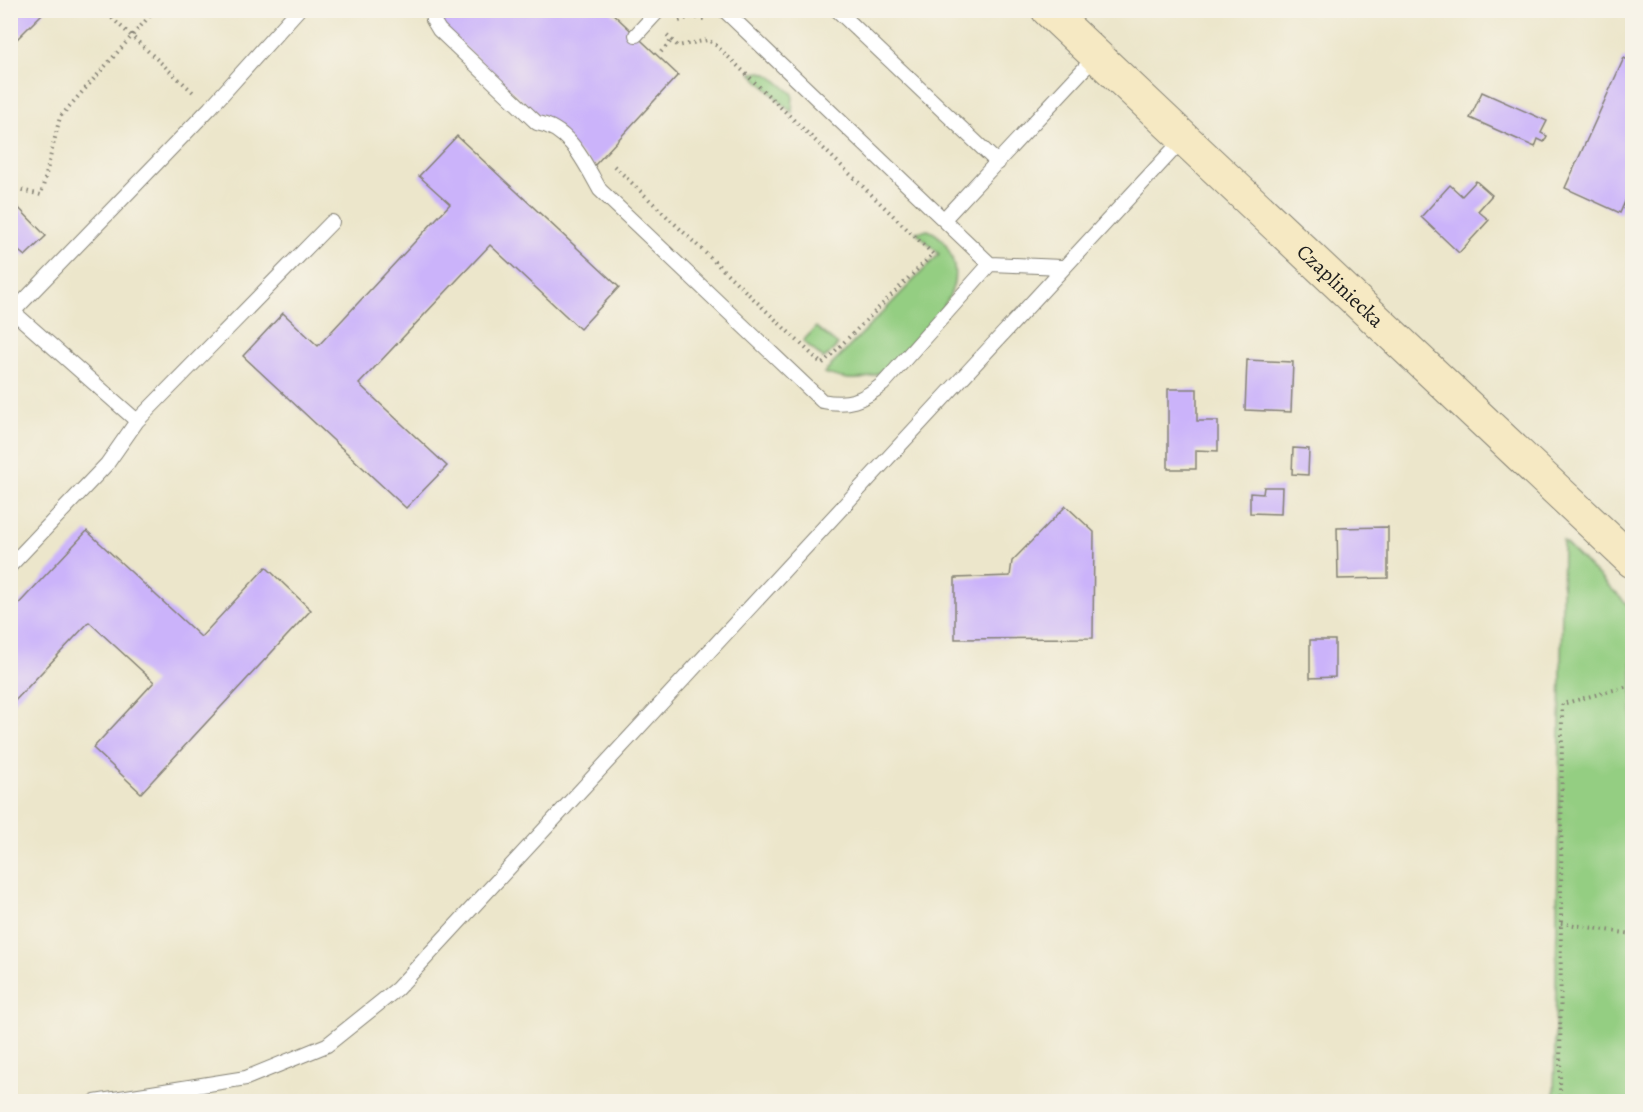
<svg xmlns="http://www.w3.org/2000/svg" width="1643" height="1112" font-family="Alegreya,serif">
	<rect width="100%" height="100%" fill="#f7f3e8"/>
	<filter id="ink" filterUnits="userSpaceOnUse"><feTurbulence type="fractalNoise" baseFrequency=".0167" numOctaves="2"/><feDisplacementMap in="SourceGraphic" scale="12" xChannelSelector="R" yChannelSelector="G"/><feConvolveMatrix kernelMatrix="1 2 1 2 8 2 1 2 1" color-interpolation-filters="sRGB"/></filter>
	<filter id="wash" filterUnits="userSpaceOnUse"><feTurbulence type="fractalNoise" baseFrequency=".008" numOctaves="4" result="noise"/><feDisplacementMap in="SourceGraphic" scale="24" xChannelSelector="R" yChannelSelector="G"/><feGaussianBlur stdDeviation="1.35" result="paint"/><feColorMatrix in="noise" values="0 0 0 0 0 0 0 0 0 0 0 0 0 0 0 0 0 1.4 0 .05"/><feComposite in="paint" operator="in"/></filter>
	<g filter="url(#wash)">
		<rect width="100%" height="100%" fill="#ece6cb"/>
		<!-- green -->
		<path fill="#94ce82" stroke="#58754f" stroke-width="1.5" d="M762,72L771,76L793,94L792,113L751,73Z
			M928,230C940,235 945,242 950,253C967,291 935,317 911,343C899,356 887,372 869,377C852,382 840,378 824,373L939,254L916,232Z
			M816,327L838,345L824,359L803,341Z
			M1563,541L1632,609V1101H1554Z"/>
		<g id="blocks">
			<!-- building -->
			<path fill="#cbb3fa" d="M10,10H46L10,46Z
				M434,10H609L678,75L594,166L430,15Z
				M1624,58L1632,62V185L1620,213L1565,188Z
				M1482,92L1547,121L1541,133L1547,136L1544,142L1538,139L1535,147L1470,118Z
				M457,136L619,287L580,329L490,245L359,384L447,466L406,508L243,356L283,313L318,346L450,204L419,176Z
				M1476,181L1492,195L1478,211L1489,220L1459,253L1421,217L1450,185L1462,196Z
				M10,199L46,236L25,256L10,244Z
				M1247,360L1293,362L1291,412L1245,410Z
				M1168,389H1197V421H1218V451L1196,450V469H1168Z
				M1293,448L1309,449L1308,475L1292,474Z
				M1264,487H1282L1281,514L1250,513V493L1263,494Z
				M1066,506L1094,532L1093,638L955,639V578L1010,576L1012,561Z
				M1388,527V578L1338,579L1337,528Z
				M87,531L201,637L266,567L311,610L141,793L93,748L154,682L89,622L10,706V613Z
				M1310,640H1335V677L1310,678Z"/>
		</g>
	</g>
	<g filter="url(#ink)">
		<use href="#blocks" fill-opacity="0" stroke="#848174" stroke-width="1.5"/>
		<g fill="none" stroke-linecap="round" stroke-linejoin="round">
			<!-- lane casing -->
			<g stroke="#848174" stroke-width="16">
				<path id="lane" d="M432,10L433,20L439,30L537,123C570,128 585,164 600,190L822,401C848,406 862,401 883,384L990,264
					M724,10L990,264L1062,267
					M837,10L998,163
					M636,35L659,10
					M944,219L1096,56
					M10,309L137,421L332,222
					M10,315L210,108L298,10
					M10,566L107,464L137,421
					M95,1102L246,1078L327,1045L397,989L1184,138"/>
			</g>
			<!-- secondary casing -->
			<g stroke="#848174" stroke-width="35">
				<g id="secondary">
					<path id="s1" d="M1048,10L1632,561"/>
				</g>
			</g>
			<!-- path -->
			<path stroke="#848174" stroke-width="4" stroke-dasharray="1.5 4.5" stroke-linecap="butt" d="M103,10L194,93
				M679,21L690,17L704,19
				M661,52L672,40
				M614,166L822,364L933,254L717,46L708,40L678,46L665,34
				M10,187L41,195L60,117L155,10
				M1561,923L1632,934
				M1560,1102L1562,704L1632,685"/>
			<!-- lane -->
			<use href="#lane" stroke="#fff" stroke-width="14"/>
			<!-- secondary -->
			<use href="#secondary" stroke="#f6e9c3" stroke-width="33"/>
		</g>
	</g>
	<g text-anchor="middle" stroke-width="4.5" stroke-linejoin="round" paint-order="stroke">
		<!-- street labels -->
		<g font-size="21" fill="#1c1c1c" stroke="#f7f3e8">
			<text dy="7" stroke="none"><textPath href="#s1" startOffset="402">Czapliniecka</textPath></text>
		</g>
	</g>
	<!-- margin -->
	<rect width="1643" height="1112" fill="none" stroke="#f7f3e8" stroke-width="36"/>
</svg>
